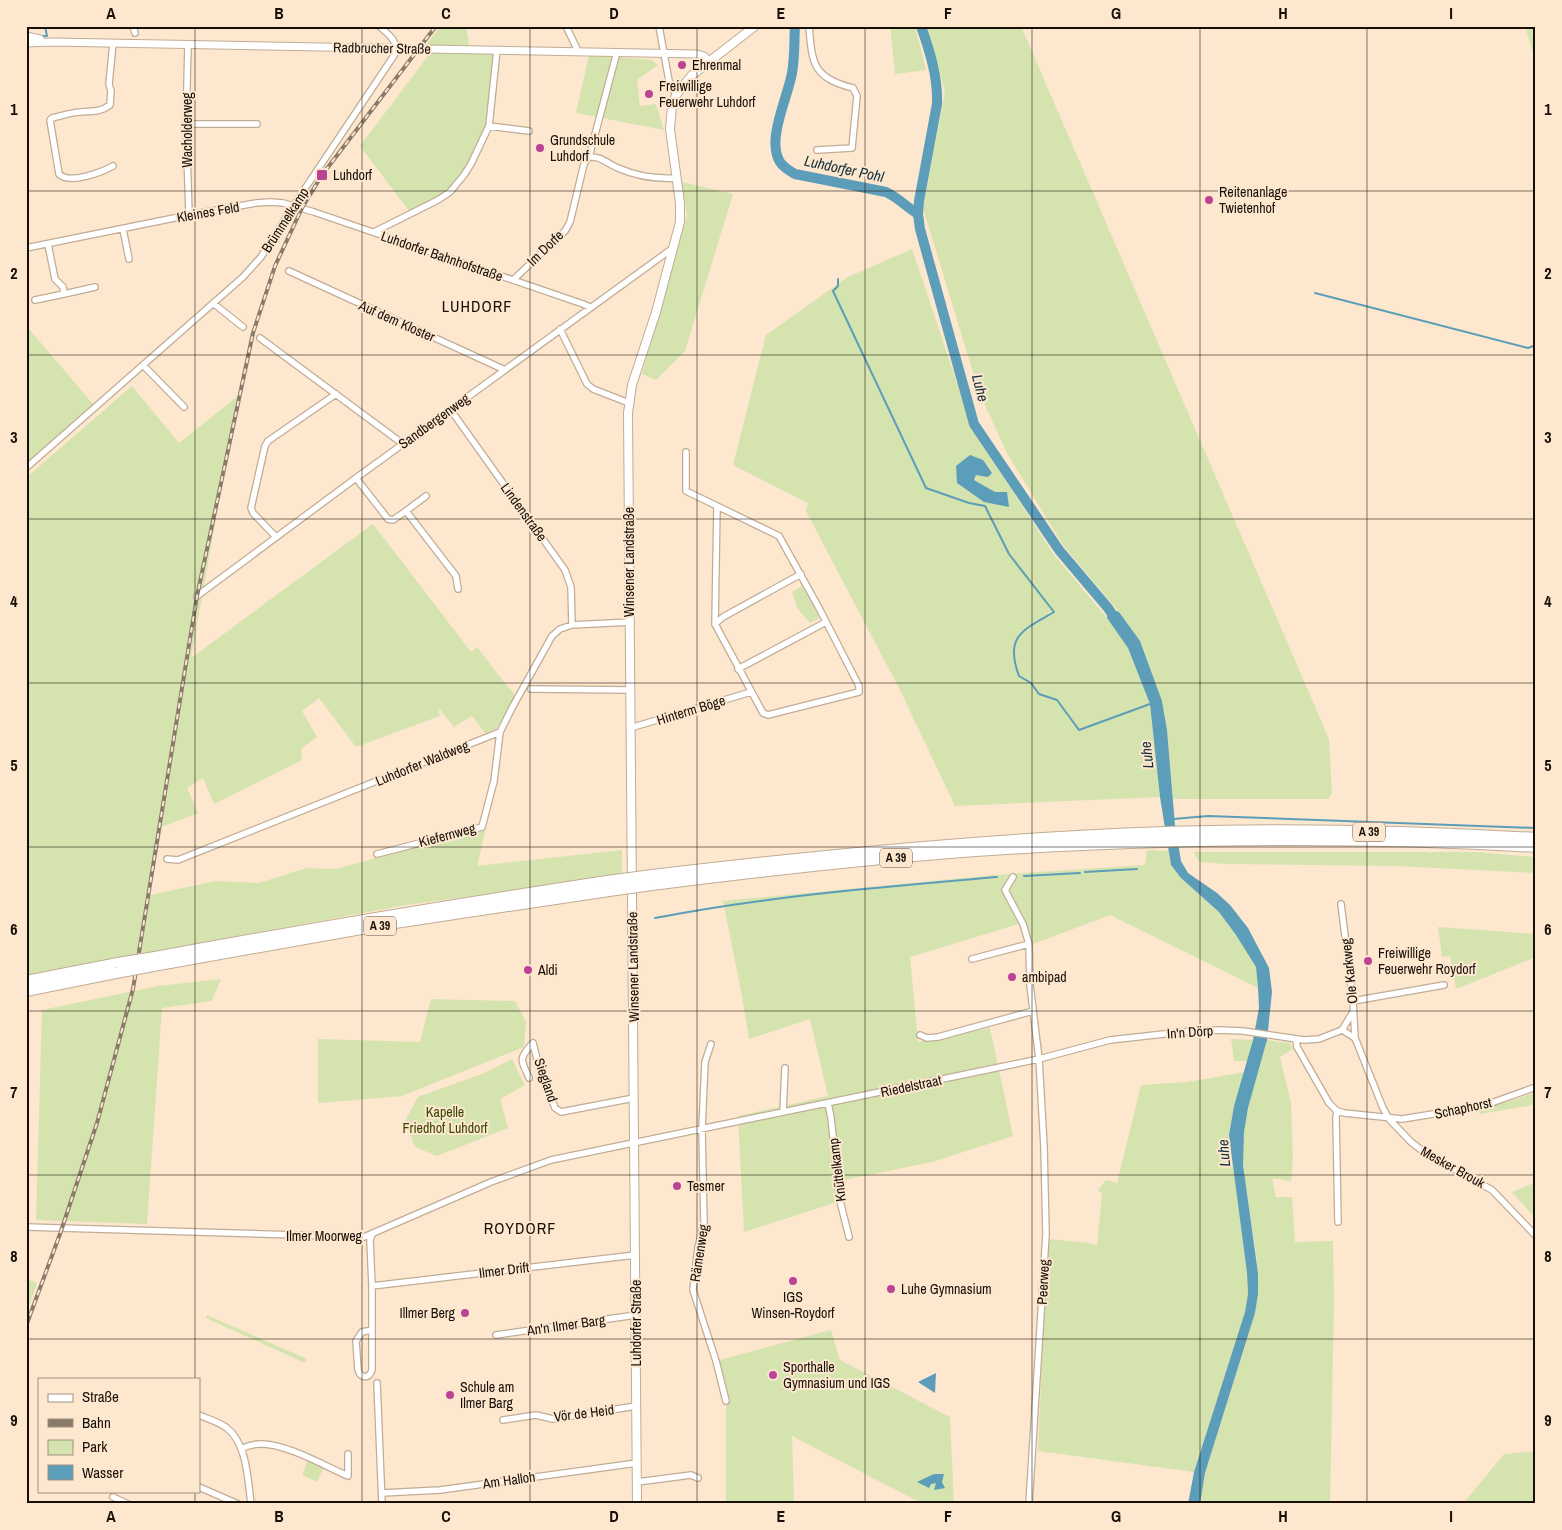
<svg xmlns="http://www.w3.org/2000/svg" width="1562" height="1530" font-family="'Archivo Narrow',sans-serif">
	<rect width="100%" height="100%" fill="#fde7cf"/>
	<!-- green -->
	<path fill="#d5e3ae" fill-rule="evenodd" d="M441,26H466L469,45H426Z
		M890,26H915L926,70L895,74Z
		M927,26H1021L1329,739L1332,793L1328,799H1173L1167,730L1162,701L1140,641L1119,612L1063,545L1007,453L979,392L923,208L945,91Z
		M1525,26H1536V63Z
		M431,52H496L487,124L460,179L437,198L409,211L360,146Z
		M589,55L651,60L658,65L637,80L640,106L656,104L664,130L576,113Z
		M682,182L733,194L685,351L656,380L642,374L687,216Z
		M912,249L972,428L1054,555L1107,618L1128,648L1150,704L1160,797L955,806L900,690L806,511L808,503L733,465L766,335L848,277ZM983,460L974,480L995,492L958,483Z
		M29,329L93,404L26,464V330Z
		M132,386L179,443L238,396L191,658L373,524L471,652L477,647L504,682L516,696L496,729L485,733L472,716L454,727L438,707L440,716L356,747L319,698L302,711L317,737L301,749L302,760L214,804L203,778L187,788L198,813L162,827L150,895L216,881L259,883L307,868L336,869L486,828L477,866L622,850V876L406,905L26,975V521L29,519L27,477Z
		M802,586L818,615V619L810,623L798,609L792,592Z
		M1147,850L1169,851L1171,865L1181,878L1219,912L1236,935L1256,967L1258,988L1110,915L1033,944L1025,922L910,957L918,1042L990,1028L1013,1136L932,1162L839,1181L840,1201L744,1232L738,1116L828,1096L810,1019L749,1039L742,996L723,901L995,875L1145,865Z
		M1193,852H1474L1536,857V873L1396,866L1226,864L1200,862Z
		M1438,927L1536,934V957L1456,989L1450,956L1442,957Z
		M221,979L212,1001L162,1008L147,1224L36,1220L42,1010L158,986Z
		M431,999L515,1001L526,1022L524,1047L402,1096L318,1103V1039L420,1042Z
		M1231,1039L1253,1040L1248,1061H1234Z
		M1267,1040L1290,1043L1293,1049L1280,1057L1291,1103L1293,1159L1291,1181L1272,1178L1276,1197H1292L1295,1242L1333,1241L1334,1302L1330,1504H1200L1205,1473L1255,1313C1257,1300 1259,1285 1258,1272C1255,1236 1246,1202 1243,1166C1239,1123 1257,1081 1267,1040Z
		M512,1059L525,1085L500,1099L508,1128L437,1156L415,1147L405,1121L418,1097L484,1073Z
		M1245,1072L1234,1106L1229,1135L1247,1273L1248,1294L1245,1312L1194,1472L1038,1451L1048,1239L1089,1243L1097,1245L1102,1194L1098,1190L1106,1180L1117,1183L1141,1085L1187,1082Z
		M1536,1092V1103L1528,1106L1480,1114L1478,1110L1517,1099Z
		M1536,1182V1219L1512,1192Z
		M26,1279L37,1283L26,1314Z
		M207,1315L307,1359L305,1363L206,1318Z
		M831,1330L840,1360L950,1417L954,1504H923L792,1436L794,1504H726V1401L716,1361Z
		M1536,1451V1504H1463L1504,1454Z
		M308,1460L324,1467L317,1482L302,1475Z"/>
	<!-- water -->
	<path fill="#5c9db9" d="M970,455L983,460L992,473L988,477L976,475L974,480L995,492H1007L1009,507L984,502L957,483L956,466Z
		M1108,608L1119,612L1140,641L1162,701L1167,730L1175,825L1181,861L1188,873L1217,893L1230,905L1248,928L1269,968L1272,992L1267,1040L1248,1108L1244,1132L1243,1165L1258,1273V1294L1255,1313L1205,1473L1200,1504H1188L1194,1472L1245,1312L1248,1294L1247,1273L1229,1135L1234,1106L1253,1040L1259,1008L1258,988L1256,967L1236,935L1219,912L1181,878L1171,865L1160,797L1150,704L1128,648L1107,618Z
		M936,1373L935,1393L918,1382Z
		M934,1474H944L942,1482L945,1488L934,1490L936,1483L931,1484L929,1488L917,1482Z"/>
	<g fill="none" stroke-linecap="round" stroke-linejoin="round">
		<!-- stream -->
		<path stroke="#5c9db9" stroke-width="2" d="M40,36H47L45,26
			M838,279V286L833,291L926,488L969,503L985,506L1009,554L1054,612C1023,630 1004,636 1019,676L1031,683L1039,694L1057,700L1079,730L1150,704
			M1315,293L1528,348L1536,345
			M1173,819L1208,816L1536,828
			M1085,872L1137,869
			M1024,876L1080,873
			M655,918C768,896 882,887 997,877"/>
		<!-- river -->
		<path stroke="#5c9db9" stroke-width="10" d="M795,26C794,42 795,57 792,73C788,97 766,140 780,162C784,168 790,171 795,174L886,192C899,198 906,207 918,214
			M921,26C930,52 938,77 937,104L919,201L918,214L920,229L974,424L1059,550L1108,608L1116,620"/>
		<!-- minor casing -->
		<g stroke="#c1ac95" stroke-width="8">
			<path id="minor" d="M133,26L135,33
				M566,26L578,51
				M659,26L669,81L672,88L676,95
				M809,26C812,64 813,78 853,88L857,96L852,148L817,150
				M188,45L186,124L189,215
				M186,124H257
				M489,126L529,131
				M589,157C601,156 608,164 618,168C636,176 656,179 676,178
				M113,166C102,172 69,185 59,174L50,120L52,118C62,116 72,112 81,112C92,111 101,112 110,105L111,91L109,84L113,43
				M123,229L129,259
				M374,232L438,200L450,192L464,175L471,164L489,126L497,50
				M48,244L55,279L63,287L64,294L95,287
				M26,248L189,215L256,203L270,202L283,203L314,212L583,304L590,307
				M289,271L505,370
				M513,280L565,231L570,222L584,164L589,157L617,52
				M35,300L64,294
				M213,303L243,327
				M560,329L587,384L593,389L629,403
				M260,338L403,444
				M143,365L184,407
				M450,409L565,570L571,587L572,625
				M686,452V491L717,506L715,624L763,713L768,715L859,692V686L819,608L779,536L717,506
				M26,468L243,277L261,257L294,205L395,54C399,41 388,34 379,26
				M356,478L388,519L393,520L406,511L456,576L458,589
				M406,511L426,496
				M276,537L253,513L251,508L265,446L268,441L336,394
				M197,596L356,478L673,248
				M715,624L723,617L801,574
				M738,669L826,622
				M531,689L630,690
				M630,728L751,692
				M377,854L482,827L494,781L500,732L513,706L552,636L560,629L572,625L630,622
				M167,859L178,860L500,732
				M1013,877L1005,890L1023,924L1029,944L1030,985L1039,1059L1044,1147L1046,1234L1029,1504
				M1341,904L1353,1001L1355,1038L1383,1108L1389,1119L1411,1142L1428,1155L1492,1190L1536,1236
				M972,959L1029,944
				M1353,1001L1444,985
				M1342,1030L1353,1012
				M920,1035L927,1038L938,1037L1033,1011
				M1296,1040L1297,1047L1329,1103L1337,1111L1344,1113L1402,1119L1452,1111L1494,1102L1536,1087
				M711,1044L705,1062L702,1129L704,1224L698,1247L693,1290L716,1361L726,1401
				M529,1078C521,1059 518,1059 533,1043L538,1063L555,1108L561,1112L634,1098
				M828,1103L831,1118L840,1201L849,1237
				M1337,1111L1336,1117L1338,1222
				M783,1112L785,1068
				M26,1227L364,1237L491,1182L551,1160L1039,1059L1110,1040L1191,1031L1219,1030L1243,1031L1304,1040L1319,1039L1342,1030L1355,1038
				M372,1235L370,1240L372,1286V1370C369,1379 361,1379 358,1370L356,1341L362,1332L372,1330
				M372,1286L635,1255
				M496,1335L636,1315
				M377,1383L382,1504
				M199,1415C208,1419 219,1422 227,1428C247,1444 248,1480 251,1504
				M503,1420L536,1415L553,1419L636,1406
				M241,1449C247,1446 254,1444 260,1444C285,1443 325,1466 348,1476V1454
				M637,1482L691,1475L698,1478
				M199,1487L238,1504
				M382,1493L440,1490L637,1463
				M113,1497L128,1504"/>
		</g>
		<!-- tertiary casing -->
		<g stroke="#c1ac95" stroke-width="9">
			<path id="tertiary" d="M26,36L40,39
				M26,43L53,42L697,54L704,56L709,61"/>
		</g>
		<!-- secondary casing -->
		<g stroke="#c1ac95" stroke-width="10">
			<path id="secondary" d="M637,1504L628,413L632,385L656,312L680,222V203L670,129L672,106L676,95L692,75L755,26"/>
		</g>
		<!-- motorway casing -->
		<g stroke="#c1ac95" stroke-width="12">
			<path id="motorway" d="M652,875C794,858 935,844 1077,836C1230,827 1384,829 1536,838
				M652,885C795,867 938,851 1082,845C1233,838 1385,838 1536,847
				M155,957C305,929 456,904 607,881
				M153,966L395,923L609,891
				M26,981L118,963
				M26,991L116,973"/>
		</g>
		<!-- minor -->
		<use href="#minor" stroke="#fff" stroke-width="5.5"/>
		<!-- tertiary -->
		<use href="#tertiary" stroke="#fff" stroke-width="7"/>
		<!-- secondary -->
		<use href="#secondary" stroke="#fff" stroke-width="8"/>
		<!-- motorway -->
		<use href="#motorway" stroke="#fff" stroke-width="10"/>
		<!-- rail casing -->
		<g stroke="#897a6a" stroke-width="4">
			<path id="rail" d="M26,1326L60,1234L97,1123L133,989L197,596L253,333L275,266L302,208L322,175L436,26"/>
		</g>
		<!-- rail -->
		<use href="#rail" stroke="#fde7cf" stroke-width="2" stroke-dasharray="5.5" stroke-linecap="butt"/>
		<!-- motorway-bridge casing -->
		<g stroke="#c1ac95" stroke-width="12" stroke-linecap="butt">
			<path id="motorway-bridge" d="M607,881L652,875
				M609,891L652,885
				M118,963L155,957
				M116,973L153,966"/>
		</g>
		<!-- motorway-bridge -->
		<use href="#motorway-bridge" stroke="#fff" stroke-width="10"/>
	</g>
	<!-- grid -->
	<path fill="none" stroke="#181008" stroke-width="1" stroke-opacity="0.55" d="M195,26V1379M362,26V1504M530,26V1504M697,26V1504M865,26V1504M1032,26V1504M1200,26V1504M1367,26V1504M26,191H1536M26,355H1536M26,519H1536M26,683H1536M26,847H1536M26,1011H1536M26,1175H1536M26,1339H1536M195,1491V1504"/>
	<!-- markers -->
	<g fill="#bc4296" stroke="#fde7cf" stroke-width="2">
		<circle cx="682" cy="65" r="5"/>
		<circle cx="649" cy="94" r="5"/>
		<circle cx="540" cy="148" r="5"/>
		<rect x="316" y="169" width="12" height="12" rx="2.5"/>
		<circle cx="1209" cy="200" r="5"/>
		<circle cx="1368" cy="961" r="5"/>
		<circle cx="528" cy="970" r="5"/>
		<circle cx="1012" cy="977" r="5"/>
		<circle cx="677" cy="1186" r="5"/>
		<circle cx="793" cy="1281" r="5"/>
		<circle cx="891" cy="1289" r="5"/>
		<circle cx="465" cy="1313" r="5"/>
		<circle cx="773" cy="1375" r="5"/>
		<circle cx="450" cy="1395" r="5"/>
	</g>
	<g text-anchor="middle" stroke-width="4" stroke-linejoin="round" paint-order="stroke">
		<!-- shield labels -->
		<g fill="#fde7cf" stroke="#5d5044" stroke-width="1">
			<rect x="1353" y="822.5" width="32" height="19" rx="4"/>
			<rect x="880" y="848.5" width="32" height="19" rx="4"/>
			<rect x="364" y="916.5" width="32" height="19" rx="4"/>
		</g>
		<g font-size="12" font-weight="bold" fill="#181008">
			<text x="1369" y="836">A 39</text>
			<text x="896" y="862">A 39</text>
			<text x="380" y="930">A 39</text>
		</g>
		<!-- street labels -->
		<g font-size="14" fill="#181008" stroke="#fde7cf">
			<text transform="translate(382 48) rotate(1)" y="5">Radbrucher Straße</text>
			<text transform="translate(187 130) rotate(-90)" y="5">Wacholderweg</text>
			<text transform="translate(208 212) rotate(-10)" y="5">Kleines Feld</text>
			<text transform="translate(285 220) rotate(-57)" y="5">Brümmelkamp</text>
			<text transform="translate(545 248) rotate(-44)" y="5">Im Dorfe</text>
			<text transform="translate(442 256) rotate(19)" y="5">Luhdorfer Bahnhofstraße</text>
			<text transform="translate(397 321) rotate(24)" y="5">Auf dem Kloster</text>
			<text transform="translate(434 421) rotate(-36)" y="5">Sandbergenweg</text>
			<text transform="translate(524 512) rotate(54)" y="5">Lindenstraße</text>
			<text transform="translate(629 562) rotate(-90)" y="5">Winsener Landstraße</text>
			<text transform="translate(691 710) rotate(-17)" y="5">Hinterm Böge</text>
			<text transform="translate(422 763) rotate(-22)" y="5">Luhdorfer Waldweg</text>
			<text transform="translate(447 835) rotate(-15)" y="5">Kiefernweg</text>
			<text transform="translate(633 967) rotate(-91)" y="5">Winsener Landstraße</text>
			<text transform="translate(1349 971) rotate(-96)" y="5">Ole Karkweg</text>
			<text transform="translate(1190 1032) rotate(-4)" y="5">In'n Dörp</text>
			<text transform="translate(546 1080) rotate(71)" y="5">Siegland</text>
			<text transform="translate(911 1086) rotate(-12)" y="5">Riedelstraat</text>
			<text transform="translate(1463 1108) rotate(-12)" y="5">Schaphorst</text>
			<text transform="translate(1453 1167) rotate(29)" y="5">Mesker Brouk</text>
			<text transform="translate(837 1170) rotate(-97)" y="5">Knüttelkamp</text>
			<text x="324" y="1241">Ilmer Moorweg</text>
			<text transform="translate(699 1253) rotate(-81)" y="5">Rämenweg</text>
			<text transform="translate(504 1270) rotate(-7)" y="5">Ilmer Drift</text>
			<text transform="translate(1043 1282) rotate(-87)" y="5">Peerweg</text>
			<text transform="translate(636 1323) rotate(-90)" y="5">Luhdorfer Straße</text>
			<text transform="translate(566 1325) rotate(-8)" y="5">An'n Ilmer Barg</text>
			<text transform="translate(584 1413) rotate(-7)" y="5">Vör de Heid</text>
			<text transform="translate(509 1480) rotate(-8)" y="5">Am Halloh</text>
		</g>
		<!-- poi labels -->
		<g font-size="14" fill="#181008" stroke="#fde7cf" text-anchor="start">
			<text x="692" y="70">Ehrenmal</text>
			<text x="659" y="91">Freiwillige<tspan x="659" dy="16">Feuerwehr Luhdorf</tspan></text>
			<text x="550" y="145">Grundschule<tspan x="550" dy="16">Luhdorf</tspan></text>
			<text x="333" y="180">Luhdorf</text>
			<text x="1219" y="197">Reitenanlage<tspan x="1219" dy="16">Twietenhof</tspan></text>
			<text x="1378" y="958">Freiwillige<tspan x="1378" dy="16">Feuerwehr Roydorf</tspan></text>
			<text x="538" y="975">Aldi</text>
			<text x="1022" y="982">ambipad</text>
			<text x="687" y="1191">Tesmer</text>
			<text x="901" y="1294">Luhe Gymnasium</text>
			<text x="793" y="1302" text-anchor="middle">IGS<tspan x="793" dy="16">Winsen-Roydorf</tspan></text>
			<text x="455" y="1318" text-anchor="end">Illmer Berg</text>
			<text x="783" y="1372">Sporthalle<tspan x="783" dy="16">Gymnasium und IGS</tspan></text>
			<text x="460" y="1392">Schule am<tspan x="460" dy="16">Ilmer Barg</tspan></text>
		</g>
		<!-- park labels -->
		<g font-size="14" fill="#3a4500" stroke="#fde7cf">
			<text x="445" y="1117">Kapelle<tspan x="445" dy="16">Friedhof Luhdorf</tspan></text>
		</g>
		<!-- water labels -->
		<g font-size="15" font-style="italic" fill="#11313d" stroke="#fde7cf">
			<text transform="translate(844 169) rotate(12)" y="5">Luhdorfer Pohl</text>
			<text transform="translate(980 388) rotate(75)" y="5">Luhe</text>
			<text transform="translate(1147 755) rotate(-96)" y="5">Luhe</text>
			<text transform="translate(1224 1153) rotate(-95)" y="5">Luhe</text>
		</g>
		<!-- quarter labels -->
		<g font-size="16" letter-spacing="1" fill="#181008" stroke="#fde7cf">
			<text x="477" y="312">LUHDORF</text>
			<text x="520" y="1234">ROYDORF</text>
		</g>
	</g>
	<!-- border -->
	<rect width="1562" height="1530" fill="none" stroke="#fde7cf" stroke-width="55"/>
	<!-- legend -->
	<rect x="38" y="1378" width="162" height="115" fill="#fde7cf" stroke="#a1917f"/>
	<rect x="48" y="1394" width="25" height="8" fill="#ffffff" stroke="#a1917f"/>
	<text x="82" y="1402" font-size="15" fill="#181008">Straße</text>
	<rect x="48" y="1419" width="25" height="8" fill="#897a6a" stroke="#a1917f"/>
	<text x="82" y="1428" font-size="15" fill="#181008">Bahn</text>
	<rect x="48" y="1440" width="25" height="15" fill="#d5e3ae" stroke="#a1917f"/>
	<text x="82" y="1452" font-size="15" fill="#181008">Park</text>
	<rect x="48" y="1465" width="25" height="15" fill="#5c9db9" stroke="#a1917f"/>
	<text x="82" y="1478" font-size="15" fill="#181008">Wasser</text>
	<rect x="28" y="28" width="1506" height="1474" fill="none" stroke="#181008" stroke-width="2"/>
	<g font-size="16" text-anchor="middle" font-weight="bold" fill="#181008">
		<text x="111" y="19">A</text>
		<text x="279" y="19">B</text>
		<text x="446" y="19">C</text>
		<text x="614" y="19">D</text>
		<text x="781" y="19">E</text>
		<text x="948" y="19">F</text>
		<text x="1116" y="19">G</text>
		<text x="1283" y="19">H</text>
		<text x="1451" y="19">I</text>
		<text x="14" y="115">1</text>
		<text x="1548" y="115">1</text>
		<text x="14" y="279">2</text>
		<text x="1548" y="279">2</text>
		<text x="14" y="443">3</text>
		<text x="1548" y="443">3</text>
		<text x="14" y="607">4</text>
		<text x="1548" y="607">4</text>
		<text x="14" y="771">5</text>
		<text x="1548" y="771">5</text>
		<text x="14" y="935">6</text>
		<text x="1548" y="935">6</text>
		<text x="14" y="1098">7</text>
		<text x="1548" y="1098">7</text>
		<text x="14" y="1262">8</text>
		<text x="1548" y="1262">8</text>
		<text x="14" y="1426">9</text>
		<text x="1548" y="1426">9</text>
		<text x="111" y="1522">A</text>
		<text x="279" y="1522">B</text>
		<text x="446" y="1522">C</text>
		<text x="614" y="1522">D</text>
		<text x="781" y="1522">E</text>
		<text x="948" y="1522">F</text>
		<text x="1116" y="1522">G</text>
		<text x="1283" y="1522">H</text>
		<text x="1451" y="1522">I</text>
	</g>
</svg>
